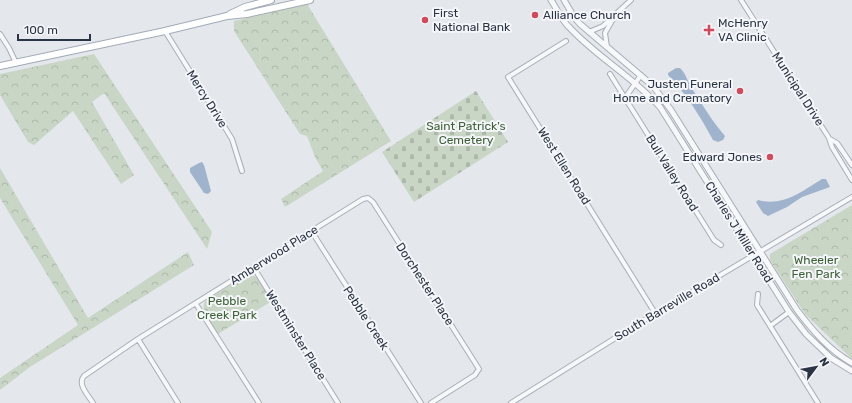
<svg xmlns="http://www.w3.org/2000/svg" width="852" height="403" font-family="Rubik,sans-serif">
	<defs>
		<pattern id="forest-crowns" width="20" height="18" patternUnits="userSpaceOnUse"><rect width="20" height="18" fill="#c9d6c5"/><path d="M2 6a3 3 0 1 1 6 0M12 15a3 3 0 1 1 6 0" fill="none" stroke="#adb8ab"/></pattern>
		<pattern id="cemetery-stones" width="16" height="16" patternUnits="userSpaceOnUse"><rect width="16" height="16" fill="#c9d6c5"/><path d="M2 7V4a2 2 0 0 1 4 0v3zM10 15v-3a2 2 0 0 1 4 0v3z" fill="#adb8ab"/></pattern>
	</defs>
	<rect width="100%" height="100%" fill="#e4e7ec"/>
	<!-- forest -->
	<path fill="url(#forest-crowns)" d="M307,4L391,141L285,207L281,199L323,171L315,157L307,136L300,134L234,31V21Z
		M94,54L212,232L207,249L104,93L92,102L134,175L121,184L73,111L34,145L28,142L0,95V74Z
		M0,168L88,318L188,252L194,265L30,367L0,390V378L78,325L0,198Z
		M852,205V359L805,314L770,260V254Z
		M249,274L256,277L272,301L218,334C212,325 198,310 206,300Z"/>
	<!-- cemetery -->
	<path fill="url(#cemetery-stones)" d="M476,91L508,142L414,202L382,152Z"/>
	<!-- water -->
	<path fill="#9fb4cc" d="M676,68H680C686,74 687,80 691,87C702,104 712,121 725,136L723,140L718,142L713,140C700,116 687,95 668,75V73Z
		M202,162L204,165L211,191L208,194L204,193L190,172V168L199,163Z
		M822,179H826L830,187L802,197L787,207L768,216L763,213L756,202L758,200C782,207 801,192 822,179Z"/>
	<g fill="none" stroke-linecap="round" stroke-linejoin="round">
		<!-- minor casing -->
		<g stroke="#a9aeb7" stroke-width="6">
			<path id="minor" d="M741,0L829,138L832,147L852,180
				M165,31L232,139L242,171
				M589,32L603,26L631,0
				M0,34L9,48L16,63
				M566,41L508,77L655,313
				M607,47L605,33L613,19
				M610,74L625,98
				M641,75L625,98L714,240L721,245
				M830,139L837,143L852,165
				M312,232L421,403
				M254,268L338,403
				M758,294L757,305L818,403
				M196,304L259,403
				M770,326L789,312
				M138,339L178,403
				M93,403C88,395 77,384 84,376L138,339L363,199L368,198L373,202L479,369L475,375L431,403
				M511,403L641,322L852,197"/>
		</g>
		<!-- tertiary casing -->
		<g stroke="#a9aeb7" stroke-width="7">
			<path id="tertiary" d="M551,0C557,9 562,21 570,28C597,57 633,77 660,107L789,312L806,334L831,358L852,371
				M564,0L574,17L580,24L653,86L671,110L797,310C813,331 829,350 852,363"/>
		</g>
		<!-- primary casing -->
		<g stroke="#a3abb8" stroke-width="8">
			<path id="primary" d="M230,14L245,7L271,0
				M0,66L165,31L227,16L247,14L310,0"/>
		</g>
		<!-- minor -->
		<use href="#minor" stroke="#f7f8fa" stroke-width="4"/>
		<!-- tertiary -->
		<use href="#tertiary" stroke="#f7f8fa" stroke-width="5"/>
		<!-- primary -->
		<use href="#primary" stroke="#fff" stroke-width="6"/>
	</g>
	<!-- markers -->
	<g fill="#d1495b" stroke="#f4f6f9" stroke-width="1.5">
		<circle cx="535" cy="15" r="4"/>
		<circle cx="425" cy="20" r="4"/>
		<path d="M707 24h4v4h4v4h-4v4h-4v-4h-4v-4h4z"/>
		<circle cx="740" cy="91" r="4"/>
		<circle cx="770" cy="157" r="4"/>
	</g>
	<g text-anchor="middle" stroke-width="4" stroke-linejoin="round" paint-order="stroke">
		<!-- poi labels -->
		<g font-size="12" fill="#2b3445" stroke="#f4f6f9" text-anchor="start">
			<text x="433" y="17">First<tspan x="433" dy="14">National Bank</tspan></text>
			<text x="543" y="19">Alliance Church</text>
			<text x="718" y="27">McHenry<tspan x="718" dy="14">VA Clinic</tspan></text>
			<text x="732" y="88" text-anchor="end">Justen Funeral<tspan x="732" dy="14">Home and Crematory</tspan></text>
			<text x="762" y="161" text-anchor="end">Edward Jones</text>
		</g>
		<!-- street labels -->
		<g font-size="12" fill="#2b3445" stroke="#f4f6f9">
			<text transform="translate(798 89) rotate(57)" y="4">Municipal Drive</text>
			<text transform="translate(207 99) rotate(58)" y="4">Mercy Drive</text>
			<text transform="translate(564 166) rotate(58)" y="4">West Ellen Road</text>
			<text transform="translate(672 173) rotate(58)" y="4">Bull Valley Road</text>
			<text transform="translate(739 232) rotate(58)" y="4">Charles J Miller Road</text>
			<text transform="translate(274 255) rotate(-32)" y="4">Amberwood Place</text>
			<text transform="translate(425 284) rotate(57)" y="4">Dorchester Place</text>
			<text transform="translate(667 307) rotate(-31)" y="4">South Barreville Road</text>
			<text transform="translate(366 318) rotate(57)" y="4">Pebble Creek</text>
			<text transform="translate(296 335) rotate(58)" y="4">Westminster Place</text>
		</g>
		<!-- park labels -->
		<g font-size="12" fill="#3f6138" stroke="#f4f6f9">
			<text x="466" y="130">Saint Patrick's<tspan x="466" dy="14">Cemetery</tspan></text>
			<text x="816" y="264">Wheeler<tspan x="816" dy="14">Fen Park</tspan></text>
			<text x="227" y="305">Pebble<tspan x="227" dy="14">Creek Park</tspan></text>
		</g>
	</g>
	<!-- north arrow -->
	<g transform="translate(816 367) rotate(58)" stroke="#f4f6f9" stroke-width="3" paint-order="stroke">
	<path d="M0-3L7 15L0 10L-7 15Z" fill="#2b3445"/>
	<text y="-6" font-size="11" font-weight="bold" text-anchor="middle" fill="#2b3445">N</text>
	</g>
	<!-- scale -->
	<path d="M18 34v6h72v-6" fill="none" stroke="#2b3445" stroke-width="2"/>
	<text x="24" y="34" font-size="12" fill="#2b3445" stroke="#f4f6f9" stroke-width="3" paint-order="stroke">100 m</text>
</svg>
